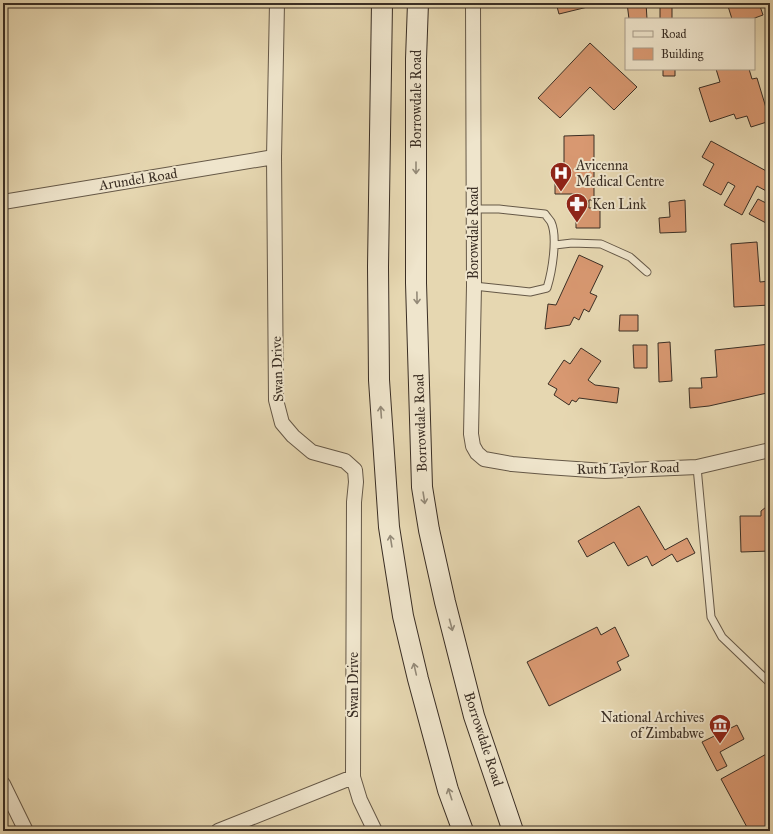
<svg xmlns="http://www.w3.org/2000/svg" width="773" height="834" font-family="'IM FELL Great Primer',serif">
	<rect width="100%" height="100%" fill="#e6d7b1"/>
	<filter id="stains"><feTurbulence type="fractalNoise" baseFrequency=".005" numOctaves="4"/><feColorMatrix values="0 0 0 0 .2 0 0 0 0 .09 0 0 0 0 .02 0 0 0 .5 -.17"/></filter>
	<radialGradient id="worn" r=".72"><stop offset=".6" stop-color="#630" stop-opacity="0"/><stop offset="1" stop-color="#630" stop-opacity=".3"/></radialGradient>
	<!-- building -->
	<path fill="#d89871" stroke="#3a2e24" d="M556,3H604L559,14Z
		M627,3H646L647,19H629Z
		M660,3H672V19H660Z
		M727,3H759L763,15L752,19H732Z
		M590,43L637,87L614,110L590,87L560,118L538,98Z
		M663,69H675V76H663Z
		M716,69H749L752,79L757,78L770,121L751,127L747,116L736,119L734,114L710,122L699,88L720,82Z
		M594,135V200H589V208H600V228H576V194H555V171H564V136Z
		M711,141L770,173V193L757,186L742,215L724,205L735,186L728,182L721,195L703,185L714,164L702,157Z
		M758,199L770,205V215L766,223L749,214Z
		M685,200L686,232L660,233L659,218L670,217L669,202Z
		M757,242L760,282L770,281V305L734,307L731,244Z
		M579,255L603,266L590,293L597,296L589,312L584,309L579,320L574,317L570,325L545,329L548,304L556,305Z
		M620,315H638V331H619Z
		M670,342L672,381L659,382L658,343Z
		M770,344V378H766L767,393L709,406L690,408L689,388H702L701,378L717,377L715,350Z
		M633,345H647V368H634Z
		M581,348L601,361L588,380L595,385L619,388L617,403L579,398L576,402L572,400L569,405L554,395L557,389L548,384L564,360L570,364Z
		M770,504V540L768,541L770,551L741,552L740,516H761V511Z
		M639,506L665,550L687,538L695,553L677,562L672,554L652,566L647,556L628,566L614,542L587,557L578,541Z
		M597,627L601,635L615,627L629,656L617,662L621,670L549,706L527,662Z
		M737,725L744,739L720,752L727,766L717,771L702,742Z
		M770,752V831H749L721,779Z"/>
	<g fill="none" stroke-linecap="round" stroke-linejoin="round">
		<!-- service casing -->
		<g stroke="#655847" stroke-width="9">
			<path id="service" d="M473,209H499L545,214C547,217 549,219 551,222C558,237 552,272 547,288L530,292L474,286
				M555,245L572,243L601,244L630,257L647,272
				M697,467L711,617L722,637L770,683"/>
		</g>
		<!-- minor casing -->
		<g stroke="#655847" stroke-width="16">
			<path id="minor" d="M277,3L274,157L276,400L282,423L293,436L312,452L345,461L355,470L356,482L354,502L353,777L360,800L375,831
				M473,3L474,286L471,434L473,446L477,453L484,459L512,464L547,467L605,471L697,467L770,450
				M3,202L274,157
				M3,784L26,831
				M218,831L353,777"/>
		</g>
		<!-- secondary casing -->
		<g stroke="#3a2e24" stroke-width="22">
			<path id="secondary" d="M382,3L378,267L379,380L389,527L403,616L418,679L448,790L463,831
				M418,3L416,59V283L422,487L429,530L445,602L474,716L513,831"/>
		</g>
		<!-- service -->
		<use href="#service" stroke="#efe5cc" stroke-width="7"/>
		<!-- minor -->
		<use href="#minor" stroke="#efe5cc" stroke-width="14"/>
		<!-- secondary -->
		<use href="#secondary" stroke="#efe5cc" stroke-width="20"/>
	</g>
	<!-- one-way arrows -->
	<defs><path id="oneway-shaft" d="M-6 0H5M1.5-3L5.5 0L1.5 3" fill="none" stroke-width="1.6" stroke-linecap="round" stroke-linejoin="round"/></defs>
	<g stroke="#948a78">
		<use href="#oneway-shaft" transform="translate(416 168) rotate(90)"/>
		<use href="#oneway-shaft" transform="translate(417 298) rotate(89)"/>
		<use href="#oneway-shaft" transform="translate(381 412) rotate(-94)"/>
		<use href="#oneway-shaft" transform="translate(424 498) rotate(81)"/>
		<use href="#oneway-shaft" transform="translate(391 541) rotate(-99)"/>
		<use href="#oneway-shaft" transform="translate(451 625) rotate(75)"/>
		<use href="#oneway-shaft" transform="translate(415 669) rotate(-103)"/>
		<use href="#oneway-shaft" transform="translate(450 794) rotate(-108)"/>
	</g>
	<!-- icons -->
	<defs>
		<g id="hospital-pin" transform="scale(1.15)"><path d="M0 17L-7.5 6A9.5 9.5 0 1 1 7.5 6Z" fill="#8f2418" stroke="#efe5cc"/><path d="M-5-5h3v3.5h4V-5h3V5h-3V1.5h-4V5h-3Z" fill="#fff"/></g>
		<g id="pharmacy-pin" transform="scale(1.15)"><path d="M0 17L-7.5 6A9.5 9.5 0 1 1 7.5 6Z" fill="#8f2418" stroke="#efe5cc"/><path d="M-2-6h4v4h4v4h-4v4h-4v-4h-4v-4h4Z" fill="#fff"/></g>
		<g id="museum-pin" transform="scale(1.15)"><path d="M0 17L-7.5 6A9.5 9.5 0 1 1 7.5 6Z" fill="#8f2418" stroke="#efe5cc"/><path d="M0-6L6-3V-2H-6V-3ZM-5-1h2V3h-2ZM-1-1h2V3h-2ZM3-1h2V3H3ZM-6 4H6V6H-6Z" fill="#fff"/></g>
	</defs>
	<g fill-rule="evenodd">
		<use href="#hospital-pin" x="561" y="173"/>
		<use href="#pharmacy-pin" x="577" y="204"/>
		<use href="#museum-pin" x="720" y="725"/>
	</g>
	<g text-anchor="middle" stroke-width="4" stroke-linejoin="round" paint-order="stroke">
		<!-- street labels -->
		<g font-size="14" fill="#3a2e24" stroke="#efe5cc">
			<text transform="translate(416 99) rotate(-90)" y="5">Borrowdale Road</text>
			<text transform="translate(138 179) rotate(-9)" y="5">Arundel Road</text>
			<text transform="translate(473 233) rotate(-90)" y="5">Borowdale Road</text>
			<text transform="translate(277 369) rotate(-92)" y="5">Swan Drive</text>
			<text transform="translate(420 423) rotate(-92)" y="5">Borrowdale Road</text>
			<text transform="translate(628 468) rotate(-1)" y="5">Ruth Taylor Road</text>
			<text transform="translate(353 685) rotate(-90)" y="5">Swan Drive</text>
			<text transform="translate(484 739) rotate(72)" y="5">Borrowdale Road</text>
		</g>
		<!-- poi labels -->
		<g font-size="14" fill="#3a2e24" stroke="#efe5cc" text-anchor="start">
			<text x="576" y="170">Avicenna<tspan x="576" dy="16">Medical Centre</tspan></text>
			<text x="592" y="209">Ken Link</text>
			<text x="704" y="722" text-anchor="end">National Archives<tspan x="704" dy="16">of Zimbabwe</tspan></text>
		</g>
	</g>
	<!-- margin -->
	<rect width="773" height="834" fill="none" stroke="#e6d7b1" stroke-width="16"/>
	<rect x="4" y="4" width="765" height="826" fill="none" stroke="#3a2e24" stroke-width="2"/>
	<rect x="8" y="8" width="757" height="818" fill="none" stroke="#3a2e24"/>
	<!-- legend -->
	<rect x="625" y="18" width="130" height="52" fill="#efe5cc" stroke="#a79c89"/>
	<rect x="633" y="31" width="20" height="6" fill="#efe5cc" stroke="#a79c89"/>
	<text x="661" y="38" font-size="12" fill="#3a2e24">Road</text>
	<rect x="633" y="48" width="20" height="12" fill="#d89871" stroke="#a79c89"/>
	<text x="661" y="58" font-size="12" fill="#3a2e24">Building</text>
	<rect width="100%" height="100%" filter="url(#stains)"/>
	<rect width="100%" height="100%" fill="url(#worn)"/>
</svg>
